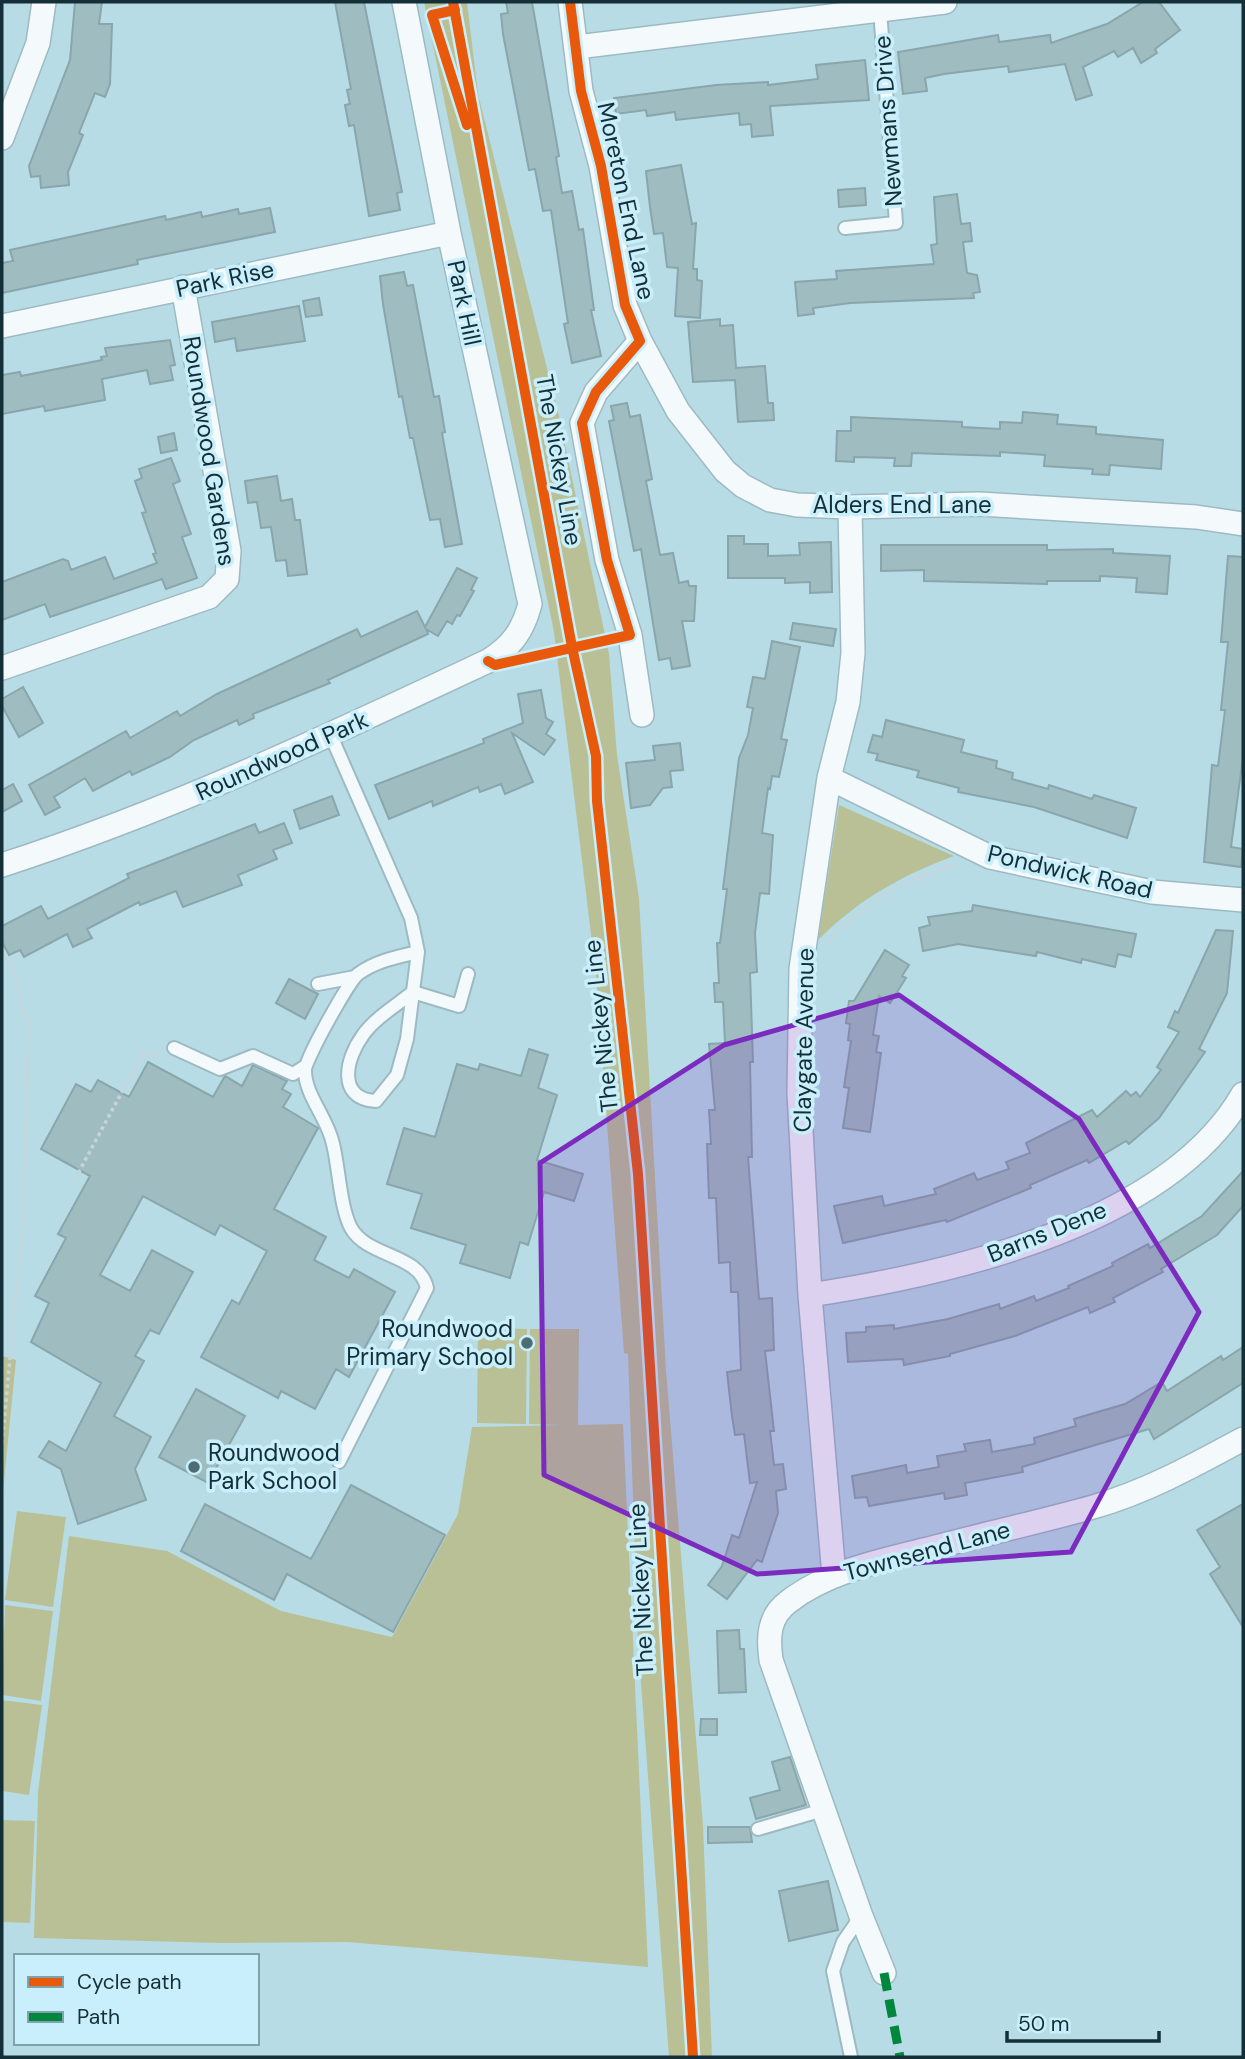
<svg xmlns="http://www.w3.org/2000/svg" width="1245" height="2059" font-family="'DM Sans',sans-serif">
	<rect width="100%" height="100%" fill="#b8dce6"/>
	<!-- green -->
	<path fill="#b9c095" d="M424,2H467L478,94L559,416L609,654L617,755L639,898L666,1370L703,1825L712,2057H669L638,1643L628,1354L624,1353L596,975L554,632Z
		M839,805L954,856C902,875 858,900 818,940Z
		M478,1328L527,1329L526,1424L477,1423Z
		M530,1329H579L578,1425L623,1424L648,1967L347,1942L220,1943L34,1938L38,1793L69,1536L167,1551L281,1611L392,1637L458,1514L472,1427L563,1425L529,1424Z
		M2,1356L16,1360L3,1491L2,1539Z
		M17,1511L66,1517L53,1607L5,1600Z
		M5,1605L53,1611L41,1701L2,1695Z
		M2,1700L42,1705L29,1795L2,1791Z
		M2,1820L35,1821L30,1923L2,1922Z"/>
	<!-- building -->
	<path fill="#9fbdc1" stroke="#88a6ab" stroke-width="2" d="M75,2H102L99,24H112L110,84L105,97L95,93L79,133L83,135L68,172L69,185L41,188L40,176L31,177L29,166L70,60Z
		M335,2H364L402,192L397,193L400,210L369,216L354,125L349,126L345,105L350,104L347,90L351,89Z
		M506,2H532L559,156L556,157L562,193L572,191L579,230L583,229L594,310H591L601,356L572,363L564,324L568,323L551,210L543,211L535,169L529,170L503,34L501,14L508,13Z
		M1143,2H1159L1180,30L1155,49L1157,53L1141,63L1133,48L1118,57L1114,51L1083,67L1092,95L1076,100L1065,64L1009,72L1008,66L944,74L925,78L927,91L903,94L898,52L998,35L999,42L1050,35L1051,43L1107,24Z
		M865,60L869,100L770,106L773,135L752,137L751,124L740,125L739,113L676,120L675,112L647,116L646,110L616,114L614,98L716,85L768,82V85L818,79L816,65Z
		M681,165L692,224L696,223L693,269H697V280L702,281L700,318L675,316L678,268L667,267L663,233L654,234L650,207L646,171Z
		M865,188L866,205L839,207L838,190Z
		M957,194L961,224L970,223L972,241L963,242L967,273L977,275L980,292L973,293L974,298L850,303L813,308L814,314L798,316L795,282L837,279L836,271L934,264L931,245L937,244L934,197Z
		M270,208L275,232L137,260L138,264L2,293V263L13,261L10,250L165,216L166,220L201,212L202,217L238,209L239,214Z
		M404,272L407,286L413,285L434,397L439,396L445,432L442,433L462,544L445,547L440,519L430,520L413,438H410L402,396L399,397L383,304L380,276Z
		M319,298L322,315L306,317L303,301Z
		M299,306L305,341L237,351L235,338L215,342L212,322Z
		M720,319V326L733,325L736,368L765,366L768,403H773L774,420L738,422L735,380L693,382L688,322Z
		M170,340L175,365L170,366L173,380L150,384L147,370L102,379L105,400L45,411L44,406L2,414V375L20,372L21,376L102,360L101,357L107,356L105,348Z
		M627,403L630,417L640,415L652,479L646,481L660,555L673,553L679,583L688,581L689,586H696L694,621H682L690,666L672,669L670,658L659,660L641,549L634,551L609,421L614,420L611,406Z
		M1023,412L1058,415L1057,424L1096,427V434L1163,440L1161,469L1110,465L1109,475L1092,474L1093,469L1044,466L1045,455L1000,452V456L912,453L911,466H894L895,458L854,457V462L836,461L837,431H851V417L962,422V427L1000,429V422L1022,423Z
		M174,433L177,450L161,453L158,437Z
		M171,458L180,481L173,484L191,534L182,537L197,578L166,589L162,579L50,617L45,604L2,620V582L63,559L68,561L71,570L105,557L114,579L157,563L153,554L156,553L142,513L146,512L135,481L142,478L139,469Z
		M277,476L281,501L292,499L295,520H300L307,574L288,576L286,560L276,561L271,527L261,528L257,502L248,503L245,481Z
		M728,536H744V544H768V556L800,555L799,543L831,542L832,592L810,593V582L785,583V578H728Z
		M881,545H1047V550L1113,549V553L1170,556L1167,594L1136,592L1137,578L1100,576V581H1047V584L924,581V570L881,571Z
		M1228,556L1243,557V757L1231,847L1243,849L1241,867L1204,862L1212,765L1218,766L1225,710H1221L1228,642H1221Z
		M457,568L477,578L471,590L474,591L460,616L457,615L452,624L447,621L438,636L426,629L428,634L328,680L330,683L253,714L254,718L239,725L237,720L194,740L170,757L132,775L130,771L93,791L85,778L54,797L60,807L45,815L29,785L126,731L130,738L177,711L180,716L217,694L357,629L361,637L417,611L425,627Z
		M793,623L836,629L833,646L790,639Z
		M772,641L800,647L781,739L787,740L779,777L772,776L770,789L768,788L762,833L773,835L769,894L760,893L755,933L757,972L750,973L753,1062H750L752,1157H748L759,1299L772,1298L774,1350L765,1351L774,1431H770L774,1465L783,1464L786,1489L776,1491L778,1513L762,1562L757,1560L727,1599L708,1585L722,1566L732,1535L739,1538L757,1482L750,1483L744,1434L735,1435L732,1416L727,1372L741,1370L738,1292H731L730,1262L719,1263L716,1198H709L707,1144H711L709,1110H715L709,1044L725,1043L723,1002H715L714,983H719L717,943H720L727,889H723L739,758L748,735L753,708L747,707L753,677L765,679Z
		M23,687L43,723L19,737L2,706V699Z
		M541,690L546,718L553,722L546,734L555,740L544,755L512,733L533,782L505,794L501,784L480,792L478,787L433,806L432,801L389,819L375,785L484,743L483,739L523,723L518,694Z
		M886,720L964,740L961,752L997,761L996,768L1013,773L1012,779L1048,789L1049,785L1092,799L1094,795L1136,808L1127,838L1034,807L958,792L959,788L917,777L919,771L876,760L878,754L868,752L873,735L882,737Z
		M680,743L683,770L670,771L672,787L663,788L650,805L631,808L626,763L655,760L653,746Z
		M13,784L22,801L2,812V790Z
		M332,796L339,815L300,829L294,810Z
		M284,823L292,843L273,850L277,859L238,875L242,885L183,907L176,891L140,905L139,902L87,929L92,938L73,947L67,934L24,957L20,950L9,955L2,942V926L41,906L48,919L129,878L127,874L255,824L259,833Z
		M973,905L1136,934L1131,957L1118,954L1115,967L1082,959L1081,963L1037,952L1036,956L958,944L923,951L919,928L930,925L928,917L972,911Z
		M1216,930L1233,931L1227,993L1199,1049L1205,1052L1159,1118L1129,1144L1126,1141L1089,1163L1087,1160L1030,1185L1031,1188L947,1222L946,1220L843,1243L834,1206L882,1196L884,1206L936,1194L934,1189L974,1173L977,1180L1009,1169L1006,1162L1030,1153L1026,1143L1092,1110L1097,1117L1126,1091L1131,1096L1136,1092L1140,1097L1161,1070L1157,1067L1179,1032L1168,1027L1175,1011L1178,1013Z
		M885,950L909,965L902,976L906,978L890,1003L879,996L873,1035L879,1036L876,1052L881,1053L870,1132L843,1128L849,1088L844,1087L851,1041L848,1040L850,1024L846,1023L849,1001H854Z
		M289,979L318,994L305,1019L276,1003Z
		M529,1049L548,1055L538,1088L557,1095L537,1160L583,1174L574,1201L544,1192L528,1245L520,1242L510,1278L460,1263L466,1245L411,1228L422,1194L387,1184L404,1128L435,1137L457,1064L478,1070L480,1064L521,1076Z
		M148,1062L213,1097L225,1076L242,1086L253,1065L287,1081L282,1089L291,1094L283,1107L318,1128L274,1209L326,1237L314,1260L349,1278L354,1269L395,1292L349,1377L336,1369L315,1409L281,1391L278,1398L201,1357L232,1300L239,1304L267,1251L220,1225L215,1235L143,1196L100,1275L130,1291L152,1250L193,1272L159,1334L150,1330L135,1356L144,1361L114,1416L151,1437L135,1469L146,1500L78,1524L61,1469L39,1457L49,1441L66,1451L101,1383L31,1342L49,1303L35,1296L66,1238L58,1234L90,1176L41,1149L76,1084L91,1092L98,1080L129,1097Z
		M1243,1171V1206L1217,1235L1161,1269L1163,1272L1113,1298L1115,1302L1090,1313L1088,1307L1015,1336L950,1354V1356L904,1365L903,1359L848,1362L846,1333L866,1332V1327L894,1325V1329L948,1319L999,1304L1000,1309L1034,1296L1036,1301L1069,1288L1068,1286L1113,1266L1112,1263L1148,1244L1150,1248L1202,1216Z
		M1243,1347V1383L1154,1439L1149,1429L1022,1467L1023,1472L965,1483L967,1495L945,1499L944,1493L869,1506L867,1497L855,1498L852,1476L906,1465L907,1473L939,1467L937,1456L966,1451L964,1444L990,1440L992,1452L1035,1444L1034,1438L1076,1426L1074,1419L1125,1404L1162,1382L1167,1391L1221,1356L1223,1360Z
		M196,1389L245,1416L208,1483L159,1457Z
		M351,1485L445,1535L393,1632L287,1574L274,1600L181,1551L205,1504L311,1559Z
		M1243,1504V1627L1210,1574L1220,1567L1197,1530Z
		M739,1630L740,1649H744L746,1692L719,1693L717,1631Z
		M701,1719H717V1735H700Z
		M790,1757L806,1805L756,1819L750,1798L780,1790L772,1762Z
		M708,1827H750L752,1842L708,1843Z
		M828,1881L838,1930L789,1941L779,1891Z"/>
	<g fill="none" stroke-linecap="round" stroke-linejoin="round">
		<!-- lane casing -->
		<g stroke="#9dbac3" stroke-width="16">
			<path id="lane" d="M845,228L896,223L880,10
				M331,736L411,918L418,952L407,1039L397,1075L376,1101C336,1099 346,1058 363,1035C375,1018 397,1005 413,992L459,1006L468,974
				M318,984L355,977
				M174,1048L220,1069L253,1056L293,1074L304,1067
				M339,1462L427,1288C419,1253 368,1258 351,1228C340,1207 339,1168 333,1144C328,1119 305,1095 305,1071C304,1061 349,981 358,974C376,961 397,957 418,952
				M758,1829L823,1810
				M851,2057L833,1971L843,1942L861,1916"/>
		</g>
		<!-- street casing -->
		<g stroke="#9dbac3" stroke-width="26">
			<path id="street" d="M570,2L581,91L601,166L625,305L640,341L678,411L725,471L743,486L770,500L797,505L850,507L979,504L1196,517L1243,524
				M577,47L945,2
				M2,138L38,43L44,2
				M2,326L449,233
				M640,341L596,392L582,423L607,560L630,635L642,715
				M2,668L209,597L227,579L229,551L183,287
				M829,778L990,857L1152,892L1243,900
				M2,865C170,811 328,736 488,661C511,647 523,631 530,604L449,233L404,2
				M810,1295C949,1274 1168,1225 1243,1094
				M834,1576L810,1295L799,1093L801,969L829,778L848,702L853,653L850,507
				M884,1973L861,1916L771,1660C768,1638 768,1617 788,1602C828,1571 883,1560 932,1548C985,1534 1039,1522 1093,1507C1146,1492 1195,1465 1243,1439"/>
		</g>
		<!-- path -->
		<path stroke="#c9d4d8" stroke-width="3.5" stroke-dasharray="3.5 3.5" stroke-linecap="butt" d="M827,942C862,905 906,878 956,865
			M2,949L14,974L29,1028L23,1222L2,1443
			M75,1179L144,1051L156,1058L161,1055"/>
		<!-- lane -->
		<use href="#lane" stroke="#f4fafb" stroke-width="12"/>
		<!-- street -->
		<use href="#street" stroke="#f4fafb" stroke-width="23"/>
		<!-- quiet -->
		<path stroke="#00873e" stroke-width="9" stroke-dasharray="18 9" stroke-linecap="butt" d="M884,1973L900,2057"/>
		<!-- cycleway casing -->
		<g stroke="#c8effb" stroke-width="15">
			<path id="cycleway" d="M453,2L572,647L596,756L597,801L638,1174L693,2057
				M455,10L432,15L467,125
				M488,661L495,665L630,635L607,560L582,423L596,392L640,341L625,305L601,166L581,91L570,2"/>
		</g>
		<!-- cycleway -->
		<use href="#cycleway" stroke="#e8590c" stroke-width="10"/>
	</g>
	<!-- marked area -->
	<path fill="#7b2cbf" fill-opacity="0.2" stroke="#7b2cbf" stroke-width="5" stroke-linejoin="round" d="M899,995L1079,1119L1199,1312L1071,1552L757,1574L544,1475L540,1163L724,1045Z"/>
	<!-- markers -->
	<g fill="#4d6c74" stroke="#c8effb" stroke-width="2.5">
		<circle cx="527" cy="1343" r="7"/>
		<circle cx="194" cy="1467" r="7"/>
	</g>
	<g text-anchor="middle" stroke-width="7" stroke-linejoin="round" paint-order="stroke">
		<!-- street labels -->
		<g font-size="24" fill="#142f37" stroke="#c8effb">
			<text transform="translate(888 121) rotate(-94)" y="8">Newmans Drive</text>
			<text transform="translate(626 201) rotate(78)" y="8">Moreton End Lane</text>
			<text transform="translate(225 279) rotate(-12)" y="8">Park Rise</text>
			<text transform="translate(464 303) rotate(78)" y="8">Park Hill</text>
			<text transform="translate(209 451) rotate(81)" y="8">Roundwood Gardens</text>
			<text transform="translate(559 460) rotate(80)" y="8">The Nickey Line</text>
			<text x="902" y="513">Alders End Lane</text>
			<text transform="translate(282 756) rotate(-24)" y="8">Roundwood Park</text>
			<text transform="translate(1070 872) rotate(13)" y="8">Pondwick Road</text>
			<text transform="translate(601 1026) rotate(-96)" y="8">The Nickey Line</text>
			<text transform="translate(804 1040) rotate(-89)" y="8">Claygate Avenue</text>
			<text transform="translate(1047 1232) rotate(-22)" y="8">Barns Dene</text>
			<text transform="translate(927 1551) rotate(-15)" y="8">Townsend Lane</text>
			<text transform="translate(641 1590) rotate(-93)" y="8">The Nickey Line</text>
		</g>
		<!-- poi labels -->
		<g font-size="24" fill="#142f37" stroke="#c8effb" text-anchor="end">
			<text x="513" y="1337">Roundwood<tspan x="513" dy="28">Primary School</tspan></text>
			<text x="208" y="1461" text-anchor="start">Roundwood<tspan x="208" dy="28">Park School</tspan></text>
		</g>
	</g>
	<!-- border -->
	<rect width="1245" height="2059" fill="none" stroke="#142f37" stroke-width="7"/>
	<!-- legend -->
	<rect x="14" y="1954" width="245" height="91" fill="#c8effb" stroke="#80a2ad" stroke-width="2"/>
	<rect x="28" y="1977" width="35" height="10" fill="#e8590c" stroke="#80a2ad" stroke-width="2"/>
	<text x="77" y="1989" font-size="21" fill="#142f37">Cycle path</text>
	<rect x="28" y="2012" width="35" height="10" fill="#00873e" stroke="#80a2ad" stroke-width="2"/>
	<text x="77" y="2024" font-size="21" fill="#142f37">Path</text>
	<!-- scale -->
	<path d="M1007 2031v10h152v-10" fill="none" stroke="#142f37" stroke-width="3.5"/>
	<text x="1018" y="2031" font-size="21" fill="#142f37" stroke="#c8effb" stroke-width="5" paint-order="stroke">50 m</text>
</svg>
